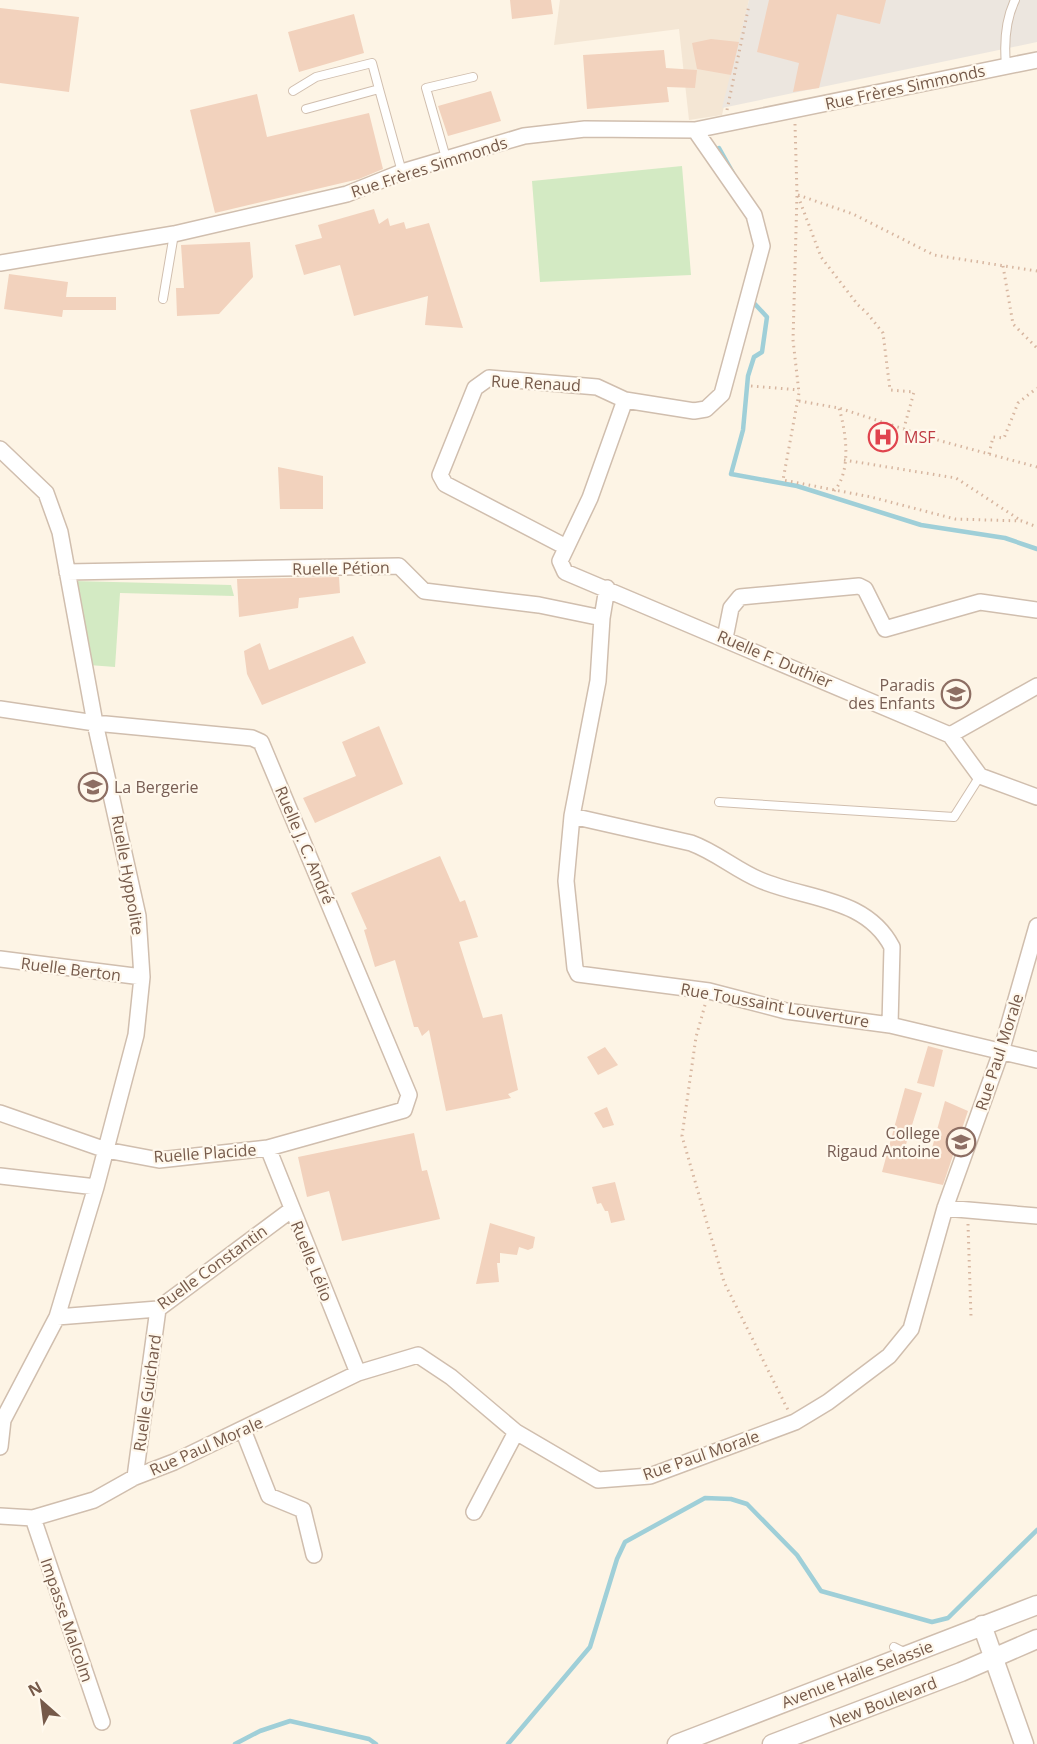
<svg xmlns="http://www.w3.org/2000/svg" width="1037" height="1744" font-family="'Open Sans',sans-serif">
	<rect width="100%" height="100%" fill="#fdf4e5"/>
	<!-- residential -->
	<path fill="#f4e6d4" d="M560,0H749L722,115L689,120L679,29L554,45Z"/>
	<!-- industrial -->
	<path fill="#ece6df" d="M749,0H1037V42L722,108Z"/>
	<!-- green -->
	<path fill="#d3eac3" d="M682,166L691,275L540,282L532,181Z
		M74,581L231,585L234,596L120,593L115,667L89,665Z"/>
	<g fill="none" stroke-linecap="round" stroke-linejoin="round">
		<!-- stream -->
		<path stroke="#9fcfd8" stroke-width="4.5" d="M719,148L733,173
			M754,299L753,302L767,317L762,352L754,357L748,376L743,430L731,474L797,486L921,525L1005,538L1037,549
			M235,1744L260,1731L290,1721L369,1739L376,1744
			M508,1744L590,1647L617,1559L625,1542L705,1498L731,1499L747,1504L797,1555L821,1591L932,1622L948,1618L1037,1530"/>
	</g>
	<!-- building -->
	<path fill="#f2d2bd" d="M510,0H551L553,14L512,19Z
		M769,0H886L880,24L837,14L819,88L793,92L799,63L757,52Z
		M0,8L79,17L69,92L0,83Z
		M354,14L364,53L299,72L288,32Z
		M711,39L739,42L731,75L697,69L692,43Z
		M664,50L666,68L697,70L695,88L667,87L669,102L587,109L583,55Z
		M491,91L501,121L448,136L438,106Z
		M257,94L267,137L369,113L383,169L359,179L215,213L190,110Z
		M374,209L379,224L388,218L390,226L404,222L406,229L429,223L463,328L425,325L428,296L354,316L340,265L304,275L295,245L322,238L318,225Z
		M250,242L253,277L219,314L177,316L176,288H184L181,245Z
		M9,274L68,282L66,297H116V310H63L62,317L4,309Z
		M278,467L323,476V509H280Z
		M339,577L340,593L299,598L298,608L239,617L237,579Z
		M353,636L366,663L262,705L247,674L244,651L260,643L269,670Z
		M379,726L403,784L315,823L303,798L356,776L342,742Z
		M440,856L460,902L465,900L478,937L459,942L483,1018L502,1014L518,1090L508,1094L511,1098L446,1111L429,1030L422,1036L418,1027H414L395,960L375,967L364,930L367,929L351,893Z
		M928,1046L943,1050L934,1087L917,1083Z
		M605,1047L618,1065L598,1075L587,1057Z
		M905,1088L922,1093L903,1154L929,1159L945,1101L968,1111L943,1185L882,1172Z
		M607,1107L614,1125L603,1128L594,1113Z
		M414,1133L422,1171L427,1170L440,1219L342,1241L329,1191L307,1197L298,1157Z
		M615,1182L625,1220L611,1223L608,1211H605L601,1203L597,1204L592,1187Z
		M490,1223L535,1237L533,1248L528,1250L519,1247L517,1255L500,1253V1263H497L499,1282L476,1284Z"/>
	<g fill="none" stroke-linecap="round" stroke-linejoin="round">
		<!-- service casing -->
		<g stroke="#d0beae" stroke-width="10">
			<path id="service" d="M1006,65C1004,43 1005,21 1015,0
				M293,91L316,77L372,63L379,89
				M306,109L379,89L402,172
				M446,158L426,88L473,77
				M163,299L174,234
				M719,802L954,817L980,776
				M894,1647L906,1653"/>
		</g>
		<!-- minor casing -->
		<g stroke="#d0beae" stroke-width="18">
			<path id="minor" d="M0,263L174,234L347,194L402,172L524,136L585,129L695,130L1037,60
				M625,400L590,498L560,561L565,572L950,735L1037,686
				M0,449L46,493L60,532L95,723L138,916L142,977L136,1035L96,1187L57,1317L3,1420L0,1447
				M566,547L445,484L440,475L475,388L489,378L597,387L625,400L694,411L706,409L722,394L762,246L754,215L695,130
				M67,572L399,566L424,591L539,605L602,618
				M607,588L602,618L598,681L572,816L566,881L575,968L578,974L709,991L786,1011L890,1025L1037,1060
				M725,638L731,608L740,597L859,586L865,589L885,629L980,602L1037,610
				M0,709L95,723L252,738L261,742L409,1095L404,1110L268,1148L159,1160L106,1150L0,1113
				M950,735L980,776L1037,797
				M572,816L691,843C716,852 736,870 760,880C807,900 866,897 892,947L890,1025
				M0,959L142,977
				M268,1148L358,1373
				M0,1176L96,1187
				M945,1208L1037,1216
				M57,1317L158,1309L291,1210
				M243,1430L269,1496L303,1510L314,1555
				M135,1477L158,1309
				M474,1512L516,1432
				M0,1516L33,1518L94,1500L135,1477L174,1462L358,1373L418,1355L451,1377L516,1432L598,1480L650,1476L795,1422L828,1402L889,1356L911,1329L945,1208L1001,1052L1037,926
				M33,1518L102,1722"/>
		</g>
		<!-- tertiary casing -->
		<g stroke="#d0beae" stroke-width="21">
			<path id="tertiary" d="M982,1625L1024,1744
				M677,1744L1037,1605
				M772,1744L961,1672L1037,1639"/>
		</g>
		<!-- path -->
		<path stroke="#d7b6a0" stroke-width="3" stroke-dasharray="1.5 4.5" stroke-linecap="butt" d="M727,110L749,5
			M795,124L797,194L793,340L799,393L783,480L871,497L955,519L1022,521L1037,527
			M798,195L853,214L934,255L1037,271
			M798,196L821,257L858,305L867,313L883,333L890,390L914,392L904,428
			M1003,266L1013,324L1037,348
			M751,386L799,390
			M799,401L839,408L941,441L1037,467
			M989,454L993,437L1004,438L1018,403L1037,388
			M844,460L956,478L1020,520
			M834,491C852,471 846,432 839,408
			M705,1005L696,1037L682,1136L724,1282L788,1410
			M968,1224L971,1317"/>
		<!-- service -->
		<use href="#service" stroke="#fff" stroke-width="8"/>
		<!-- minor -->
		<use href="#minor" stroke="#fff" stroke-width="15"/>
		<!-- tertiary -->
		<use href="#tertiary" stroke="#fff" stroke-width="18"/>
	</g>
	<!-- icons -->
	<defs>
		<g id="hospital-ring" transform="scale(1.5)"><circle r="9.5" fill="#fff8ec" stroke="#e0444e" stroke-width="1.5"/><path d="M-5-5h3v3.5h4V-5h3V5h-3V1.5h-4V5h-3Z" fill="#e0444e"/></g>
		<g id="school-ring" transform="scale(1.5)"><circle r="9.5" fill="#fff8ec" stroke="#8d6e63" stroke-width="1.5"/><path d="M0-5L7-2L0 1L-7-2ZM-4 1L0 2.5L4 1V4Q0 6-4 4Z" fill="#8d6e63"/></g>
	</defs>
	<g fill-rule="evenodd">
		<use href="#hospital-ring" x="883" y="437"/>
		<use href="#school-ring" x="956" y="694"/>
		<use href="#school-ring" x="93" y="787"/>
		<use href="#school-ring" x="961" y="1142"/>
	</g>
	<g text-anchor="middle" stroke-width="4.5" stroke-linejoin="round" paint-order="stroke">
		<!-- street labels -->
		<g font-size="16" fill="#765a4a" stroke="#fff8ec">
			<text transform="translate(905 87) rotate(-12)" y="6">Rue Frères Simmonds</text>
			<text transform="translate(429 167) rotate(-18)" y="6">Rue Frères Simmonds</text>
			<text transform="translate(536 383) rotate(3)" y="6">Rue Renaud</text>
			<text transform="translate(341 568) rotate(-1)" y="6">Ruelle Pétion</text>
			<text transform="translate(775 659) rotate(23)" y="6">Ruelle F. Duthier</text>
			<text transform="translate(305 845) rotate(67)" y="6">Ruelle J. C. André</text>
			<text transform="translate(128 875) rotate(80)" y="6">Ruelle Hyppolite</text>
			<text transform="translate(71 969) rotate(7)" y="6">Ruelle Berton</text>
			<text transform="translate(775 1005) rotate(10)" y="6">Rue Toussaint Louverture</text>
			<text transform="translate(999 1052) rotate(-72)" y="6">Rue Paul Morale</text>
			<text transform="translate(205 1153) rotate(-4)" y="6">Ruelle Placide</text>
			<text transform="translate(312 1261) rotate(68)" y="6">Ruelle Lélio</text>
			<text transform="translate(212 1267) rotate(-36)" y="6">Ruelle Constantin</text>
			<text transform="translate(147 1393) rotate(-82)" y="6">Ruelle Guichard</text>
			<text transform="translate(206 1446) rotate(-24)" y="6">Rue Paul Morale</text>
			<text transform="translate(701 1455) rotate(-19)" y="6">Rue Paul Morale</text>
			<text transform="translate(67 1620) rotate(71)" y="6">Impasse Malcolm</text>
			<text transform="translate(857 1674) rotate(-21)" y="6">Avenue Haile Selassie</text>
			<text transform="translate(883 1702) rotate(-21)" y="6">New Boulevard</text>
		</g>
		<!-- health labels -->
		<g font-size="16" fill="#be3a42" stroke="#fff8ec" text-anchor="start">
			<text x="904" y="443">MSF</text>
		</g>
		<!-- education labels -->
		<g font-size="16" fill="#785e54" stroke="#fff8ec" text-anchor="end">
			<text x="935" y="691">Paradis<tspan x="935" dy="18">des Enfants</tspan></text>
			<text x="114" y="793" text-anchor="start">La Bergerie</text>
			<text x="940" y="1139">College<tspan x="940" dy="18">Rigaud Antoine</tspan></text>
		</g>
	</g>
	<!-- north arrow -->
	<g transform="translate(42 1702) rotate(332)" stroke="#fff8ec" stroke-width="4.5" paint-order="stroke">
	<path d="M0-4.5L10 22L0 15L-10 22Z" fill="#765a4a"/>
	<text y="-9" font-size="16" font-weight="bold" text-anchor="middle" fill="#765a4a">N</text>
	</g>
</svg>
